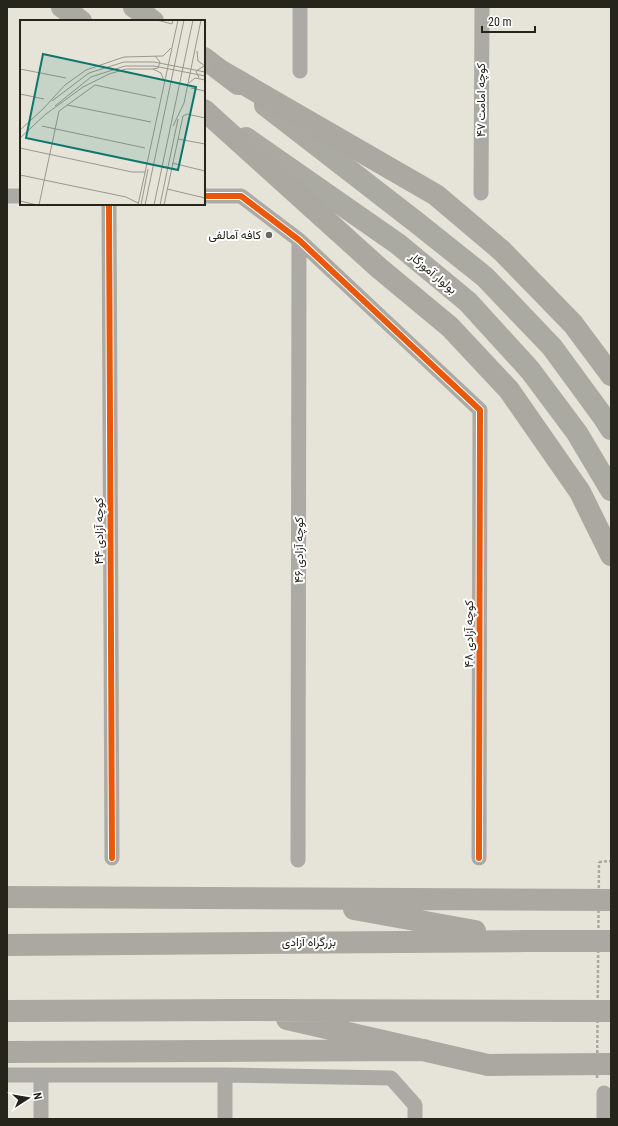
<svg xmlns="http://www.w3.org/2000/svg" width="618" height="1126" font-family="'Roboto Condensed',Vazirmatn,sans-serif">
	<rect width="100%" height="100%" fill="#e6e4d8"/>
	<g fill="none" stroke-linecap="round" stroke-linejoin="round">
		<!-- path -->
		<path stroke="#a9a8a2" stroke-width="2.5" stroke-dasharray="3 2" stroke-linecap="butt" d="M599,862L611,861"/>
		<!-- street -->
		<path stroke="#abaaa5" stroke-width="15" d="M300,7V71
			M481,193L482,7
			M7,196H21
			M204,196H241L299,240L480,410L479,858
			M109,204L112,858
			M298,860L299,240
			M7,1075H225L391,1078L415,1105V1119
			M225,1075V1119
			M41,1119V1075
			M604,1119V1093"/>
		<!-- secondary -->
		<path stroke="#aaa9a2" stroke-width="22" d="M62,7L81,21
			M134,7L153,21
			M204,58L238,84
			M265,105L416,222L485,277L552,347L604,418L611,429
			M246,138L398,244L468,302L530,370L577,433L611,490"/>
		<!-- highway -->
		<path stroke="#aaa8a0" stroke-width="22" d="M223,72L436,195L502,251L573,324L611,375
			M204,110L379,268L450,327L509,390L580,492L611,555
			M7,897L611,900
			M354,909L475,931
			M7,945L527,941H611
			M7,1011L246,1010L611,1011
			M287,1019L488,1065L611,1064
			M7,1052L424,1050"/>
		<!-- path-bridge -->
		<path stroke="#a9a8a2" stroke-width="2.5" stroke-dasharray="3 2" stroke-linecap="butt" d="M597,1078L599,862"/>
		<!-- cycleway casing -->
		<g stroke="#fff" stroke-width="8">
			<path id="cycleway" d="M204,196H241L299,240L480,410L479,858
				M109,204L112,858"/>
		</g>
		<!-- cycleway -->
		<use href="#cycleway" stroke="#e8590c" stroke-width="6"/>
	</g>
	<!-- markers -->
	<circle fill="#69685e" stroke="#fff" stroke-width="1.5" cx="269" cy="235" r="4"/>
	<g text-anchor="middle" stroke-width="4" stroke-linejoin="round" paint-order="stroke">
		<!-- street labels -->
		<g font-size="12" fill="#26251c" stroke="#fff">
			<text transform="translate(481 100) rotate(-90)" y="4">کوچه امامت ۴۷</text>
			<text transform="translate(433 273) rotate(40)" y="4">بولوار آموزگار</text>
			<text transform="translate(99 531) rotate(-90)" y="4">کوچه آزادی ۴۴</text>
			<text transform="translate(299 550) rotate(-90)" y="4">کوچه آزادی ۴۶</text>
			<text transform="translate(469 634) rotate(-90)" y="4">کوچه آزادی ۴۸</text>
			<text x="309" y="946">بزرگراه آزادی</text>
		</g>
		<!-- poi labels -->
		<g font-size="12" fill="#26251c" stroke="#fff" text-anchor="end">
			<text x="261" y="239">کافه آمالفی</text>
		</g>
	</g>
	<!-- overview -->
	<g transform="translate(20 20)">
		<rect width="185" height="185" fill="#e6e4d8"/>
		<path fill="none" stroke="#99988d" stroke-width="1" d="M137,0L152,4L153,0M177,31L178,41L185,46M0,49L46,58M133,49L138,48L140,42L135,36M179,58L176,51L184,46M169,63L175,58L185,60M171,68L185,71M0,74L24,79M32,81L69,53L104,42H134L185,52M47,85L131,102M35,86L71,57L105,46H134L185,56M22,90L45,65L66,50L104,37L143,36L151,28M26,94L63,67L89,54L106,49H133L141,53L144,61M22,106L125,128M153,106L164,83L181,0M0,110L23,89M0,118L27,93M158,119L185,124M0,128L112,152H125M152,143L185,151M0,155L106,177L118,183M147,169L185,178M0,181L17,185M19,185L39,91L75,65L136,78M118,185L158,0M121,185L128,149M125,185L164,0M134,185L173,0M140,185L158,99M144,185L163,96L167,94L185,98"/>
		<path fill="#0f766e" fill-opacity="0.15" stroke="#0f766e" stroke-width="2" d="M23,34L176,67L158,150L6,118Z"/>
		<rect width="185" height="185" fill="none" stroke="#26251c" stroke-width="2"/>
	</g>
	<!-- border -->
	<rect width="618" height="1126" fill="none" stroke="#26251c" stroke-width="16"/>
	<!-- north arrow -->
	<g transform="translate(28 1098) rotate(78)" stroke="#ffffff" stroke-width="3" paint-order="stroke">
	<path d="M0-3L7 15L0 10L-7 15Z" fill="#26251c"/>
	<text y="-6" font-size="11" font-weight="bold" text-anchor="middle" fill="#26251c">N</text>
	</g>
	<!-- scale -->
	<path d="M482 26v6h53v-6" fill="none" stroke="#26251c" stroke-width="2"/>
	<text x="488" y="26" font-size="12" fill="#26251c" stroke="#ffffff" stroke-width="3" paint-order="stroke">20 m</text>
</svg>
